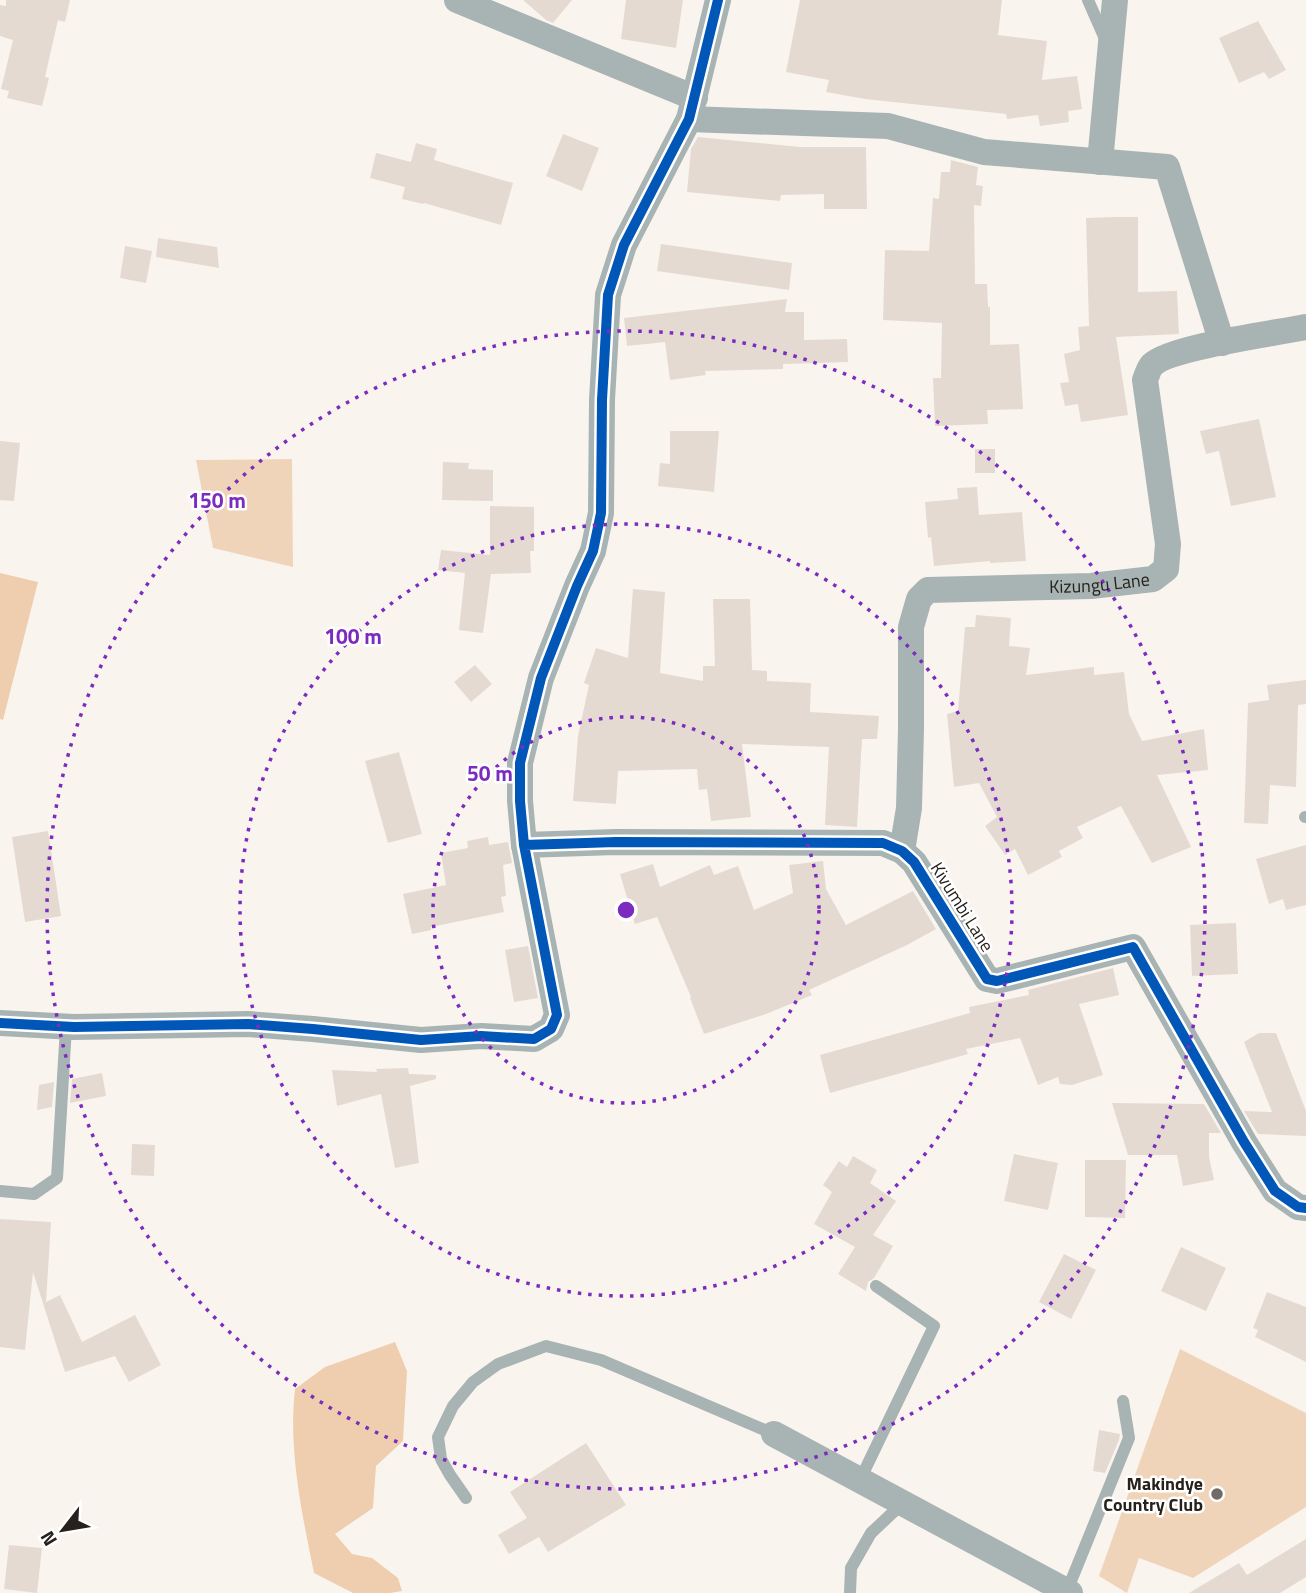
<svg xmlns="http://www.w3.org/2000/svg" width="1306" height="1593" font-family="'Titillium Web',sans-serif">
	<rect width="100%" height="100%" fill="#faf4ef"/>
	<!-- green -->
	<path fill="#f0d4ba" d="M292,459L293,567L213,548L196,460Z
		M1180,1349L1306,1413V1507L1193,1578L1139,1558L1127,1593L1099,1576Z"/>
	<!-- forest -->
	<path fill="#eeceae" d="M0,573L38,582L3,720L0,719Z
		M395,1342L407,1371L403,1441L376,1466L373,1508L335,1534L352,1554L372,1558L398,1578L402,1591L390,1593H353L314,1573C302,1514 288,1449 295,1389L325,1367Z"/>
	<!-- building -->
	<path fill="#e4dad2" d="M6,0H70L65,22L58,20L45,77L49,78L42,106L7,98L9,91L1,89L13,40L0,36V5L6,6Z
		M523,0H572L553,23L546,20Z
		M626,0H683L676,48L621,39Z
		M800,0H1002L998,35L1047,41L1042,80L1077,76L1082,109L1068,111L1069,122L1040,126L1038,115L1007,119L1006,114L865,99L826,92L829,80L786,72Z
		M1258,21L1286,70L1269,79L1264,72L1239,83L1219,38Z
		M563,134L599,148L582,191L546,176Z
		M698,137L800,147H866L867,209H824V194L781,195L780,201L687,192L691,149Z
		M416,143L437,149L434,160L513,183L501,225L424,203L423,204L402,199L405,187L370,178L376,153L411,162Z
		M951,160L978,167L976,185L983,186L981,206L974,205L975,284H987L988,307H990V345L1019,344L1023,409L987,410L988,424L935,426L933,378H941L942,323L883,320L885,250L929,251L933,198L939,199L941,172H950Z
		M1115,217H1138V292L1177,291L1179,334L1116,337L1128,415L1081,422L1078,404L1065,406L1060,383L1069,382L1064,354L1080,350L1078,327L1089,326L1086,218Z
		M158,238L217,247L219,268L156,257Z
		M661,244L792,263L789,290L657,271Z
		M125,246L152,251L146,283L120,278Z
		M787,299L785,312H804V340L847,339L848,362L783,364V369L705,371L706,375L670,380L665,342L627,346L624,318Z
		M1259,419L1276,497L1231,506L1219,451L1206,454L1200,431Z
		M670,431H719L714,492L658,486L660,463L670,464Z
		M0,441L20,443L14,501L0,500Z
		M975,449H995V473H975Z
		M443,462L469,463L468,469L493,470V501L442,500Z
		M977,487L979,515L1022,512L1026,561L990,563V561L934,566L931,537L928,538L925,502L958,499L957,488Z
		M490,506L534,507V551H530L531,573L491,574L483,633L459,630L465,573L438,570L441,550L490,555Z
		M633,589L665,592L660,673L703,681V666H715L713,599H750L752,670L767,671V681L811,683L810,712L879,716L877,739H862L857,827L825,825L829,747L742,744L751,817L711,821L707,789L699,790L697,769L618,771L616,804L573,801L578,736L589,685L584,683L596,648L628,658Z
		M976,615L1011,618L1009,646L1030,648L1026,675L1094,667V675L1124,672L1129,714L1142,741L1204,729L1208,770L1157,775L1191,847L1152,863L1121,806L1077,827L1083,838L1059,851L1062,857L1028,875L1015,849L1005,855L985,826L997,817L979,783L954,787L947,714L958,711L965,627H975Z
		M475,665L492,684L471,702L454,682Z
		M1306,680V704L1298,705L1296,787L1270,785L1268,824L1244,823L1248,703L1269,700L1267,685Z
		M399,752L422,834L388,843L365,761Z
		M48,831L61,916L25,922L12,837Z
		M488,837L489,845L508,842L512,863L503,865L506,896L501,897L504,912L431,927V930L412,934L403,894L446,885L441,853L468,848L467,841Z
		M1306,845V905L1286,910L1283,899L1269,904L1256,859Z
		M823,861L826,889L846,925L913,891L936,929L907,945L809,990L812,995L766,1014L704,1034L690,998L691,997L657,917L635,924L620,874L653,864L660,887L710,865L714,875L738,866L754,910L793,893L789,865Z
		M1236,923L1238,974L1192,976L1190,925Z
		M528,946L538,998L514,1002L505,950Z
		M1113,968L1119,995L1079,1004L1103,1075L1072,1085L1060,1084L1058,1077L1038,1085L1020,1038L966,1049L968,1054L830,1093L820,1055L970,1013L969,1007L1029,995L1028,990Z
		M1259,1033H1276L1306,1111V1136L1258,1134L1244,1111L1272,1112L1244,1042Z
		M408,1068L409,1074L436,1075V1079L410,1086L419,1163L395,1168L381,1094L337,1106L332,1070L377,1072L376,1069Z
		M102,1073L106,1096L70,1103L72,1079Z
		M54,1082L52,1107L37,1110L39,1085Z
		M1112,1103L1204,1104L1221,1133H1209V1157L1214,1180L1183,1186L1177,1155H1128Z
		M132,1144L155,1145L154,1176L131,1175Z
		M1014,1154L1058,1163L1048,1210L1004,1201Z
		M853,1156L877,1170L870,1183L896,1201L873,1235L893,1246L874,1278L868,1282L866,1291L838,1274L855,1247L814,1224L832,1192L823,1185L839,1161L847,1167Z
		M1085,1160H1126L1125,1218L1085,1217Z
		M0,1219L51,1222L46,1302L60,1295L82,1342L135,1315L161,1365L129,1382L115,1356L65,1372L33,1272L25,1350L0,1347Z
		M1181,1247L1226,1268L1206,1311L1161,1291Z
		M1064,1254L1096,1270L1071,1319L1039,1302Z
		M1267,1292L1306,1307V1362L1255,1337L1258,1330L1253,1328Z
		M1099,1430L1120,1434L1119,1440L1105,1473L1093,1471Z
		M586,1443L626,1505L548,1552L539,1537L509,1554L498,1535L527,1518L510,1492Z
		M1306,1539V1577L1280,1593H1189L1239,1563L1247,1575Z
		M9,1545L42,1548L37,1593L4,1589Z"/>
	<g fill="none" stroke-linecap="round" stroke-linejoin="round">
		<!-- service -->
		<path stroke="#a8b3b4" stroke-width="12" d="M1088,0L1106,41
			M1305,817H1306
			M0,1191L34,1194L57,1178L66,1027
			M860,1480L934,1326L876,1286
			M466,1498L450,1475L441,1459L438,1437L453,1406L473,1382L498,1364L546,1346L601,1360L774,1434
			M1067,1591L1129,1438L1123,1401
			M850,1593L851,1568L871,1533L903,1503"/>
		<!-- minor -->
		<g stroke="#a8b3b4" stroke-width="26">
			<path d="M457,0L695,98"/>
			<path d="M689,119L888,126L984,152L1167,167L1222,343"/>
			<path d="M1100,162L1115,0"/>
			<path d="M524,845L616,842L883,843L902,851L914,862L987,979L997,981L1133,947L1244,1142L1275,1191L1298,1207L1306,1208"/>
			<path id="s1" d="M902,851L909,808L911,729V627L919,599L928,590L1091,586L1153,579L1166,569L1168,544L1145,380C1147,375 1149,368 1152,365C1169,347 1277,333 1306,327"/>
			<path d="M0,1023L74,1027L248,1024L313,1029L421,1040L481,1036L534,1039L551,1029L557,1015L524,845L520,801V763L541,678L577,586L593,551L601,513L602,400L608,295L624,245L689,119L718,0"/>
			<path d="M774,1434L1070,1593"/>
		</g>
		<!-- cycleway casing -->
		<g stroke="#fff" stroke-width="15">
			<path id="cycleway" d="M524,845L616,842L883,843L902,851L914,862L987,979L997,981L1133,947L1244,1142L1275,1191L1298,1207L1306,1208
				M0,1023L74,1027L248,1024L313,1029L421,1040L481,1036L534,1039L551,1029L557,1015L524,845L520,801V763L541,678L577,586L593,551L601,513L602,400L608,295L624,245L689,119L718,0"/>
		</g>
		<!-- cycleway -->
		<use href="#cycleway" stroke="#0057b8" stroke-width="10"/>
	</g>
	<!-- distance rings -->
	<g fill="none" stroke="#7b2cbf" stroke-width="3.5" stroke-dasharray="3.5 7">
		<circle cx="626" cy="910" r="193"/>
		<circle cx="626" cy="910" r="386"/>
		<circle cx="626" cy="910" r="579"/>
	</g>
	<!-- markers -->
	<circle fill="#706b65" stroke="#fff" stroke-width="2.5" cx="1217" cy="1494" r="7"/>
	<g text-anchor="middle" stroke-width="5" stroke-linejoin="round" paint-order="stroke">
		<!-- street labels -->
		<g font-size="18" fill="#26211b" stroke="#fff">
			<text dy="6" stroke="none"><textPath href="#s1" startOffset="438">Kizungu Lane</textPath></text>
			<text transform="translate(962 907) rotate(58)" y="6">Kivumbi Lane</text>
		</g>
		<!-- poi labels -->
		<g font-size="18" font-weight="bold" fill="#26211b" stroke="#fff" text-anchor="end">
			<text x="1203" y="1490">Makindye<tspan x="1203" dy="21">Country Club</tspan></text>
		</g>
	</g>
	<circle cx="626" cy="910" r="10" fill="#7b2cbf" stroke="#fff" stroke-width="3.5"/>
	<g font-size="21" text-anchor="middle" font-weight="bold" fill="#7b2cbf" stroke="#fff" stroke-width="5" stroke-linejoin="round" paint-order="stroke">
		<text x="217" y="508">150 m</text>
		<text x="353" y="644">100 m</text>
		<text x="490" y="781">50 m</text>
	</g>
	<!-- north arrow -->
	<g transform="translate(63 1530) rotate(239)" stroke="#ffffff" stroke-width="5" paint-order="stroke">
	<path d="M0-5L12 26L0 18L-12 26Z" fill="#26211b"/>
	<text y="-10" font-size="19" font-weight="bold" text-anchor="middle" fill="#26211b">N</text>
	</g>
</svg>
